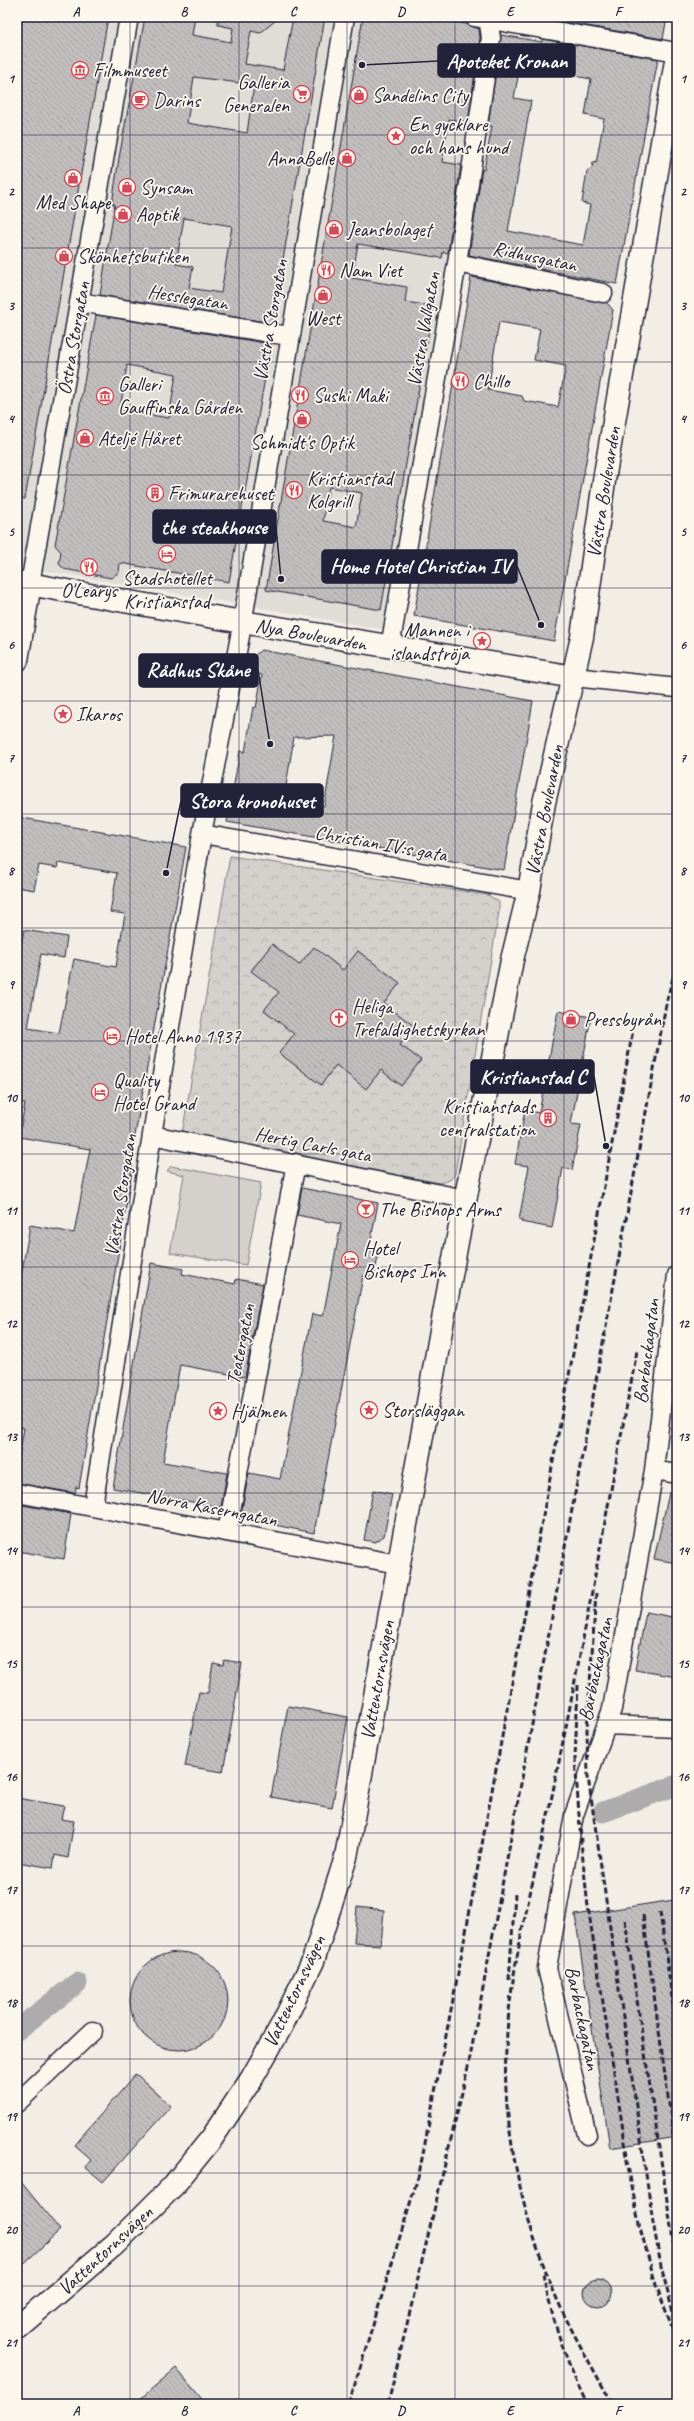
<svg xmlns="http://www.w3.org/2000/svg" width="694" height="2421" font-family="Caveat,sans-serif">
	<defs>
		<pattern id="park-crowns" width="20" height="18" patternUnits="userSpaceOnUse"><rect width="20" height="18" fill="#d4d1cc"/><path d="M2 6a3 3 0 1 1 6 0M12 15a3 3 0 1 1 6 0" fill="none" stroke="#b6b3b0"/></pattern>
		<pattern id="building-back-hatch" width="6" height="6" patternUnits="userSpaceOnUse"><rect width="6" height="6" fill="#c2bebe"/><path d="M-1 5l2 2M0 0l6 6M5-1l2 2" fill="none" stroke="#a6a3a4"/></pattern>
	</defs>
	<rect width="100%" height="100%" fill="#f2eee5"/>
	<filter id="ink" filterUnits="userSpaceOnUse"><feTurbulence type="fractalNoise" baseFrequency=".025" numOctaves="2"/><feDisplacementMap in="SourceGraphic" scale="8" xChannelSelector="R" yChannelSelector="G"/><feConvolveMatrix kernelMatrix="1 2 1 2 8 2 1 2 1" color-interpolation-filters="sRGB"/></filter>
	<g filter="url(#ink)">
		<!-- built -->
		<path fill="#e0dcd6" d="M17,17H498L393,631L17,566Z"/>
		<!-- green -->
		<path fill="#d4d1cc" stroke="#7b7a84" d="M171,1166L261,1183L246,1265L170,1253L184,1175L167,1171Z"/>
		<!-- park -->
		<path fill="url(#park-crowns)" stroke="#7b7a84" d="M230,856L488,895L499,902V912L455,1174L450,1180L440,1183L182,1134Z"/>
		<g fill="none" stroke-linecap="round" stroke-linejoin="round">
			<!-- canal -->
			<path stroke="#aeabad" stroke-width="21" d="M603,1812L677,1785
				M17,2030L77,1983"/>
		</g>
		<!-- building -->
		<path fill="url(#building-back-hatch)" stroke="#22223b" fill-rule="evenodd" d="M17,17H108L25,499L17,498Z
			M145,17H195L192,35L231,42L233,28L218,25V17H280L260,33L251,31L245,64L283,70L293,17H325L272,323L100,295L115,204H112L119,158ZM194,77L254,85L247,133L187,123ZM184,218L232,226L221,293L189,288L193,267L176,264Z
			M363,17H428L466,24L479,29L480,38L468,122L449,119L442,162L461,165L448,253L443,252L442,258L358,244L352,278L407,287L405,302L433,306L381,610L266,590ZM329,487L362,493L356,527L323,521Z
			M546,17H667L663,39L546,19Z
			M501,35L542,42V39L658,59L617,284L469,255L482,169L484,170L492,126H488ZM520,66L591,79L585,115L604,119L596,163L593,162L592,168L587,171L582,203L590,205L583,245L508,231L531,101L514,98Z
			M471,277L607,303L613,310L554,641L414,616ZM499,322L540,329L534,360L566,366L558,407L524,401L522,396L488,390Z
			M96,315L271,344L229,582L120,563L119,572L111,578L64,569L59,564L61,552L55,545ZM127,365L176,374L169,418L120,410Z
			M261,650L533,701L504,870L227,822L240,751L245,752L253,707L256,708L262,675L250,673L253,657ZM336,736L324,806L284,798L294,737Z
			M17,817L186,847L130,1164L133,1165L87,1440L79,1488L76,1487L75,1493L17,1483V1469L24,1428L17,1427V1287L19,1288L30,1225L74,1233L90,1149L19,1137L25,1103L17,1102V950H20L24,930L67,937L64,958L41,954L28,1028L59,1033L74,959L116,967L125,914L110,912L117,873L58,863L57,868L39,865L34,890L17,887Z
			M272,944L299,965L314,947L343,970L358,951L400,983L384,1003L414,1026L400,1045L421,1060L401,1086L381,1070L366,1089L336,1065L321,1085L279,1053L294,1034L264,1010L279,992L251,971Z
			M558,1011L591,1017L571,1124L581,1125L572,1170L563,1168L552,1228L521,1222L522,1220H519L529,1166L515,1164L525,1110L539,1113Z
			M302,1188L378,1203L369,1250L379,1252L374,1277L363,1276L314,1533L240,1518L249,1473L280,1479L312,1314L323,1316L341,1224L297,1215Z
			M151,1263L183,1269L182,1274L235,1284L236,1279L263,1284L245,1377L180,1365L163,1462L227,1473L221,1507L113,1488Z
			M373,1490L392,1494L384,1536L375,1542L364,1540Z
			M669,1493L677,1494V1563L654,1559Z
			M17,1504L71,1514L64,1559L17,1551Z
			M646,1612L677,1618V1677L635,1670Z
			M224,1660L242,1663L223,1772L185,1766L199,1692L208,1693L213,1663L223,1665Z
			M288,1706L348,1717L332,1808L271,1797Z
			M17,1798L64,1806L61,1819L74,1821L68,1858L55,1855L53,1868L17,1862Z
			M674,1900L677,1922V2137L610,2148L575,1915Z
			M357,1907L384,1910L381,1945L354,1943Z
			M130 2001a49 49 0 1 1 98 0a49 49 0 1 1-98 0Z
			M136,2074L171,2106L103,2182L85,2167L91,2160L74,2145Z
			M17,2177L60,2230L17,2270Z
			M584 2293a14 14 0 1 1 28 0a14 14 0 1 1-28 0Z
			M176,2368L206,2404H134Z"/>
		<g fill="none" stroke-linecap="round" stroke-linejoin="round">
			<!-- street casing -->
			<g stroke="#22223b" stroke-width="21">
				<path id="street" d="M474,17L677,52
					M457,263L603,293
					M79,302L289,336
					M30,584L129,17
					M390,647L457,263L491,38L488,17
					M574,677L677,688
					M202,834L529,891
					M152,1135L465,1199
					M654,1470L677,1474
					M17,1493L398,1564
					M93,1506L152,1135L202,834L240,636L345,17
					M227,1532L296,1163
					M607,1725L677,1728
					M17,2103L93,2031
					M587,2135L547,1968L574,1815L612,1709L654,1470L677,1275"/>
			</g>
			<!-- secondary casing -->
			<g stroke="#22223b" stroke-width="25">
				<path id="secondary" d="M17,582L242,622L574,677
					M17,660L30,584
					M17,2328L115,2244L173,2186L212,2138L252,2078L282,2025L313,1961L346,1857L457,1242L512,960L529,891L544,803L582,637L605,474L677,55"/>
			</g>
			<!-- street -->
			<use href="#street" stroke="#fbf7ec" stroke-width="18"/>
			<!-- secondary -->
			<use href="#secondary" stroke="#fbf7ec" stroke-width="22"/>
			<!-- rail -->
			<path stroke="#22223b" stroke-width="3" stroke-dasharray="6 3" stroke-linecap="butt" d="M596,1593L587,1729L588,1777L653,2222L661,2266L677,2328
				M578,1685L575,1759L581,1842L588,1907L627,2155
				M660,1912L677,2033
				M643,1915L677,2162
				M625,1920L677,2267
				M509,1980L515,1894
				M625,2150L639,2224L656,2285L677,2340
				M543,2274C552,2320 566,2362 587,2404
				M349,2404L419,2174L458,1974L633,1030
				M388,2404L469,2063L667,999L677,964
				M612,2404C593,2367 570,2331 554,2292C532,2239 516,2182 509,2124C494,2013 531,1899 553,1791C583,1645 609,1498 637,1351"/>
		</g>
	</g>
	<!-- grid -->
	<path fill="none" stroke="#22223b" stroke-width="1" stroke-opacity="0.55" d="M130,17V2404M239,17V2404M347,17V2404M455,17V2404M564,17V2404M17,135H677M17,248H677M17,362H677M17,475H677M17,588H677M17,701H677M17,814H677M17,928H677M17,1041H677M17,1154H677M17,1267H677M17,1380H677M17,1493H677M17,1607H677M17,1720H677M17,1833H677M17,1946H677M17,2059H677M17,2173H677M17,2286H677"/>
	<!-- icons -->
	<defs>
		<g id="museum-ring" transform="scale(0.9)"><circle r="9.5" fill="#fbf7ec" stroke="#d1495b" stroke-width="1.5"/><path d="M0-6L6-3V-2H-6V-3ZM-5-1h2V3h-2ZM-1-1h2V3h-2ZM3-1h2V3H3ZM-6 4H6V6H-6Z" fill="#d1495b"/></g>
		<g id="supermarket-ring" transform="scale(0.9)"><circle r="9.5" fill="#fbf7ec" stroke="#d1495b" stroke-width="1.5"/><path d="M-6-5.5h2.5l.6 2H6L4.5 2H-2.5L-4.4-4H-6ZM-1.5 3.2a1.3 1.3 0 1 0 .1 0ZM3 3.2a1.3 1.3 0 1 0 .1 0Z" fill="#d1495b"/></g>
		<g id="shop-ring" transform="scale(0.9)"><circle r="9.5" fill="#fbf7ec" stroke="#d1495b" stroke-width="1.5"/><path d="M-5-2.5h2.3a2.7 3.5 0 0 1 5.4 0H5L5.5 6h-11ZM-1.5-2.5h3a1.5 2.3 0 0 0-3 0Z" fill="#d1495b"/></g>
		<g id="cafe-ring" transform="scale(0.9)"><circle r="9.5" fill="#fbf7ec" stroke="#d1495b" stroke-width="1.5"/><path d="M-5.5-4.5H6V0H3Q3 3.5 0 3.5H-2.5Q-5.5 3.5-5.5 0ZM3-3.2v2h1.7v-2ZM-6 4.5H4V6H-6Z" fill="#d1495b"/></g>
		<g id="sight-ring" transform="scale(0.9)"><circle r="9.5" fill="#fbf7ec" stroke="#d1495b" stroke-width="1.5"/><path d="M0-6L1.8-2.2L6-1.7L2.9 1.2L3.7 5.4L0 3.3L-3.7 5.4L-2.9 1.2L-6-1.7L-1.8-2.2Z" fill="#d1495b"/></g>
		<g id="restaurant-ring" transform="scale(0.9)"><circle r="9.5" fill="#fbf7ec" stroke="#d1495b" stroke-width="1.5"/><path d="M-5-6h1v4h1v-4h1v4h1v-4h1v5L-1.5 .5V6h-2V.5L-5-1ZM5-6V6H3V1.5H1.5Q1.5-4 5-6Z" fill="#d1495b"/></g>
		<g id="building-ring" transform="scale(0.9)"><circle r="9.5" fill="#fbf7ec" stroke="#d1495b" stroke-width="1.5"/><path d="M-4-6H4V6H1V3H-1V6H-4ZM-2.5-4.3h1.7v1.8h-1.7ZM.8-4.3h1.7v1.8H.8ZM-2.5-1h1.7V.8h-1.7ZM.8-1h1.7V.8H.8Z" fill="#d1495b"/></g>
		<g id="hotel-ring" transform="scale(0.9)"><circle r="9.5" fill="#fbf7ec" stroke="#d1495b" stroke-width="1.5"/><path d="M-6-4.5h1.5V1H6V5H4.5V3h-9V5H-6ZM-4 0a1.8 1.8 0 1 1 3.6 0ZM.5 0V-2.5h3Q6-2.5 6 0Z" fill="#d1495b"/></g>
		<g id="church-ring" transform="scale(0.9)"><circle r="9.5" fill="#fbf7ec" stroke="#d1495b" stroke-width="1.5"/><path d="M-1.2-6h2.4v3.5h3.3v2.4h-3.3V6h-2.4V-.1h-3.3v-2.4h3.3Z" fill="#d1495b"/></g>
		<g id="bar-ring" transform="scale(0.9)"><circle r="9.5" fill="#fbf7ec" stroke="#d1495b" stroke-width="1.5"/><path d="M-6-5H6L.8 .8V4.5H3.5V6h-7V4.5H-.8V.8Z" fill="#d1495b"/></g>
	</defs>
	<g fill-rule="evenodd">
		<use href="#museum-ring" x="80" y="70"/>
		<use href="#supermarket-ring" x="302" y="94"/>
		<use href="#shop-ring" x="359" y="95"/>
		<use href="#cafe-ring" x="140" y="100"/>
		<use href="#sight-ring" x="396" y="136"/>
		<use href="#shop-ring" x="347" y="158"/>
		<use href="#shop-ring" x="73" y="178"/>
		<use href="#shop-ring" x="127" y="187"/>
		<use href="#shop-ring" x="123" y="214"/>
		<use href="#shop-ring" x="334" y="229"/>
		<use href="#shop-ring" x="64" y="256"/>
		<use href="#restaurant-ring" x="326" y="270"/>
		<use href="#shop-ring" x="323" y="295"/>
		<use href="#restaurant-ring" x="460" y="381"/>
		<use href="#restaurant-ring" x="300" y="395"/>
		<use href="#museum-ring" x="105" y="396"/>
		<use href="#shop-ring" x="302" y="419"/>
		<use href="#shop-ring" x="85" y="438"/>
		<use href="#restaurant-ring" x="294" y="490"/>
		<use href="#building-ring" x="155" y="493"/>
		<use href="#hotel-ring" x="167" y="554"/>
		<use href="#restaurant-ring" x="89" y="567"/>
		<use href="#sight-ring" x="482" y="641"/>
		<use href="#sight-ring" x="63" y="714"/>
		<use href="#church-ring" x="339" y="1018"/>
		<use href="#shop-ring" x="571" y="1019"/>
		<use href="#hotel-ring" x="112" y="1036"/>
		<use href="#hotel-ring" x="100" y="1092"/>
		<use href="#building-ring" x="548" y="1118"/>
		<use href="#bar-ring" x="366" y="1209"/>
		<use href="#hotel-ring" x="350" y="1260"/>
		<use href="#sight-ring" x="369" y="1410"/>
		<use href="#sight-ring" x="218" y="1411"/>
	</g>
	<g text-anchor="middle" stroke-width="3.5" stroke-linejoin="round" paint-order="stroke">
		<!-- poi labels -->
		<g font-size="20" fill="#22223b" stroke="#fbf7ec" text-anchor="start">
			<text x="93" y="77">Filmmuseet</text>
			<text x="289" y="89" text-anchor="end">Galleria<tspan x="289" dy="23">Generalen</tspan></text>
			<text x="372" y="102">Sandelins City</text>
			<text x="153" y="107">Darins</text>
			<text x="409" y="131">En gycklare<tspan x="409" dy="23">och hans hund</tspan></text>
			<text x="334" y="165" text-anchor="end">AnnaBelle</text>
			<text x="140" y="194">Synsam</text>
			<text x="73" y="209" text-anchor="middle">Med Shape</text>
			<text x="136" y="221">Aoptik</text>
			<text x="347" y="236">Jeansbolaget</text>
			<text x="77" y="263">Skönhetsbutiken</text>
			<text x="339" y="277">Nam Viet</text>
			<text x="323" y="325" text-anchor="middle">West</text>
			<text x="473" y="388">Chillo</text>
			<text x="118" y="391">Galleri<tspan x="118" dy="23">Gauffinska Gården</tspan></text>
			<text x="313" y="402">Sushi Maki</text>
			<text x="98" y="445">Ateljé Håret</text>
			<text x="302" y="449" text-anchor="middle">Schmidt's Optik</text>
			<text x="307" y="485">Kristianstad<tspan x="307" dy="23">Kolgrill</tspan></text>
			<text x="168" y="500">Frimurarehuset</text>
			<text x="167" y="585" text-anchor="middle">Stadshotellet<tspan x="167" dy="23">Kristianstad</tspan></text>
			<text x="89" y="597" text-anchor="middle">O'Learys</text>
			<text x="469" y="637" text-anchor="end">Mannen i<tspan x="469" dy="23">islandströja</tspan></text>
			<text x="76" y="721">Ikaros</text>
			<text x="352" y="1013">Heliga<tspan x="352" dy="23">Trefaldighetskyrkan</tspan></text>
			<text x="584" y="1026">Pressbyrån</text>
			<text x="125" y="1043">Hotel Anno 1937</text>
			<text x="113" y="1087">Quality<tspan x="113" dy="23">Hotel Grand</tspan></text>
			<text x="535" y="1113" text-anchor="end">Kristianstads<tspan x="535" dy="23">centralstation</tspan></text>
			<text x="379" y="1216">The Bishops Arms</text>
			<text x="363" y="1255">Hotel<tspan x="363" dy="23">Bishops Inn</tspan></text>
			<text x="382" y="1417">Storsläggan</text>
			<text x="231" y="1418">Hjälmen</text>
		</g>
		<!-- street labels -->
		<g font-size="20" fill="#22223b" stroke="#fbf7ec">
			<text transform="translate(535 256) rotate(12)" y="7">Ridhusgatan</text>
			<text transform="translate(188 297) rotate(9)" y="7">Hesslegatan</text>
			<text transform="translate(270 320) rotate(-80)" y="7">Västra Storgatan</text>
			<text transform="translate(423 329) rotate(-80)" y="7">Västra Vallgatan</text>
			<text transform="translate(73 338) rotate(-80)" y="7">Östra Storgatan</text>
			<text transform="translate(603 492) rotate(-81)" y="7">Västra Boulevarden</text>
			<text transform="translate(311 634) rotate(10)" y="7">Nya Boulevarden</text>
			<text transform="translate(544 810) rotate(-79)" y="7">Västra Boulevarden</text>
			<text transform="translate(381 843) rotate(10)" y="7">Christian IV:s gata</text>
			<text transform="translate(313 1144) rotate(11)" y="7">Hertig Carls gata</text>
			<text transform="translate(120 1195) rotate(-81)" y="7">Västra Storgatan</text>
			<text transform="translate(240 1344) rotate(-79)" y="7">Teatergatan</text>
			<text transform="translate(646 1351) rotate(-83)" y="7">Barbackagatan</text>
			<text transform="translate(212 1507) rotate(11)" y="7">Norra Kaserngatan</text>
			<text transform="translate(595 1669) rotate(-78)" y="7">Barbackagatan</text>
			<text transform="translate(377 1680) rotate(-80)" y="7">Vattentornsvägen</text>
			<text transform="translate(294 1991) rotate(-65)" y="7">Vattentornsvägen</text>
			<text transform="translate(583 2018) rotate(78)" y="7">Barbackagatan</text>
			<text transform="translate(105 2250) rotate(-43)" y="7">Vattentornsvägen</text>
		</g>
	</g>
	<!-- callouts -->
	<path fill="none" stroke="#22223b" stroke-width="1.5" d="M362 65L438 61M281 579L276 527M541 625L517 566M270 744L258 670M166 873L181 801M606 1146L594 1076"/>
	<g fill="#22223b" stroke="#fbf7ec" stroke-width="1.5">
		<circle cx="362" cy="65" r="4"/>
		<circle cx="281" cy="579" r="4"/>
		<circle cx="541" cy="625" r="4"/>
		<circle cx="270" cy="744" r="4"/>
		<circle cx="166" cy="873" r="4"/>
		<circle cx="606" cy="1146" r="4"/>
	</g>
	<g fill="#22223b" stroke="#22223b" stroke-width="1.5">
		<rect x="438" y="44" width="137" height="33" rx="4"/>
		<rect x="153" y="510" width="123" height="33" rx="4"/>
		<rect x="322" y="550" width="195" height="33" rx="4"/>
		<rect x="139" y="654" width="119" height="33" rx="4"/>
		<rect x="181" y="784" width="142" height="33" rx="4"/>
		<rect x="471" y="1060" width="123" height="33" rx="4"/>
	</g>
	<g font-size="21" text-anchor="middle" font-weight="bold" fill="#fff">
		<text x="507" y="68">Apoteket Kronan</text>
		<text x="214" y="534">the steakhouse</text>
		<text x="420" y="573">Home Hotel Christian IV</text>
		<text x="198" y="677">Rådhus Skåne</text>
		<text x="252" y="808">Stora kronohuset</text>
		<text x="533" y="1084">Kristianstad C</text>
	</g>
	<!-- margin -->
	<rect width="694" height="2421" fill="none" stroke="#fbf7ec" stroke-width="44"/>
	<rect x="22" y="22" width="650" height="2377" fill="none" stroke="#22223b" stroke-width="1.5"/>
	<g font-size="13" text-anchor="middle" font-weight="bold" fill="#22223b">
		<text x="76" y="16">A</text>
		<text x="184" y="16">B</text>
		<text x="293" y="16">C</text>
		<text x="401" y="16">D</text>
		<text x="510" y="16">E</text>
		<text x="618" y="16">F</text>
		<text x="11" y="83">1</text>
		<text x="683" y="83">1</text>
		<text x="11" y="196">2</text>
		<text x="683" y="196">2</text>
		<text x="11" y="310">3</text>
		<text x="683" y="310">3</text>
		<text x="11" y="423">4</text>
		<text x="683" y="423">4</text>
		<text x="11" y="536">5</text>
		<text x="683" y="536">5</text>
		<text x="11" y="649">6</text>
		<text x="683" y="649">6</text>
		<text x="11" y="762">7</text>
		<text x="683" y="762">7</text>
		<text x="11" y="875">8</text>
		<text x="683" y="875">8</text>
		<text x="11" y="989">9</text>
		<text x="683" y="989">9</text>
		<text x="11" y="1102">10</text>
		<text x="683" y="1102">10</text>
		<text x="11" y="1215">11</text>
		<text x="683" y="1215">11</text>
		<text x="11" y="1328">12</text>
		<text x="683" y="1328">12</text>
		<text x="11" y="1441">13</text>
		<text x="683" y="1441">13</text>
		<text x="11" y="1555">14</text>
		<text x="683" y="1555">14</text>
		<text x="11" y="1668">15</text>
		<text x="683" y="1668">15</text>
		<text x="11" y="1781">16</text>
		<text x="683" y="1781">16</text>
		<text x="11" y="1894">17</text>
		<text x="683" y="1894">17</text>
		<text x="11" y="2007">18</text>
		<text x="683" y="2007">18</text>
		<text x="11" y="2121">19</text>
		<text x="683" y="2121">19</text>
		<text x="11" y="2234">20</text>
		<text x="683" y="2234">20</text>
		<text x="11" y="2347">21</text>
		<text x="683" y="2347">21</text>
		<text x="76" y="2415">A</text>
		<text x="184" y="2415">B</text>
		<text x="293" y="2415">C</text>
		<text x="401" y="2415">D</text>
		<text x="510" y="2415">E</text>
		<text x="618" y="2415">F</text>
	</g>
</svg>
